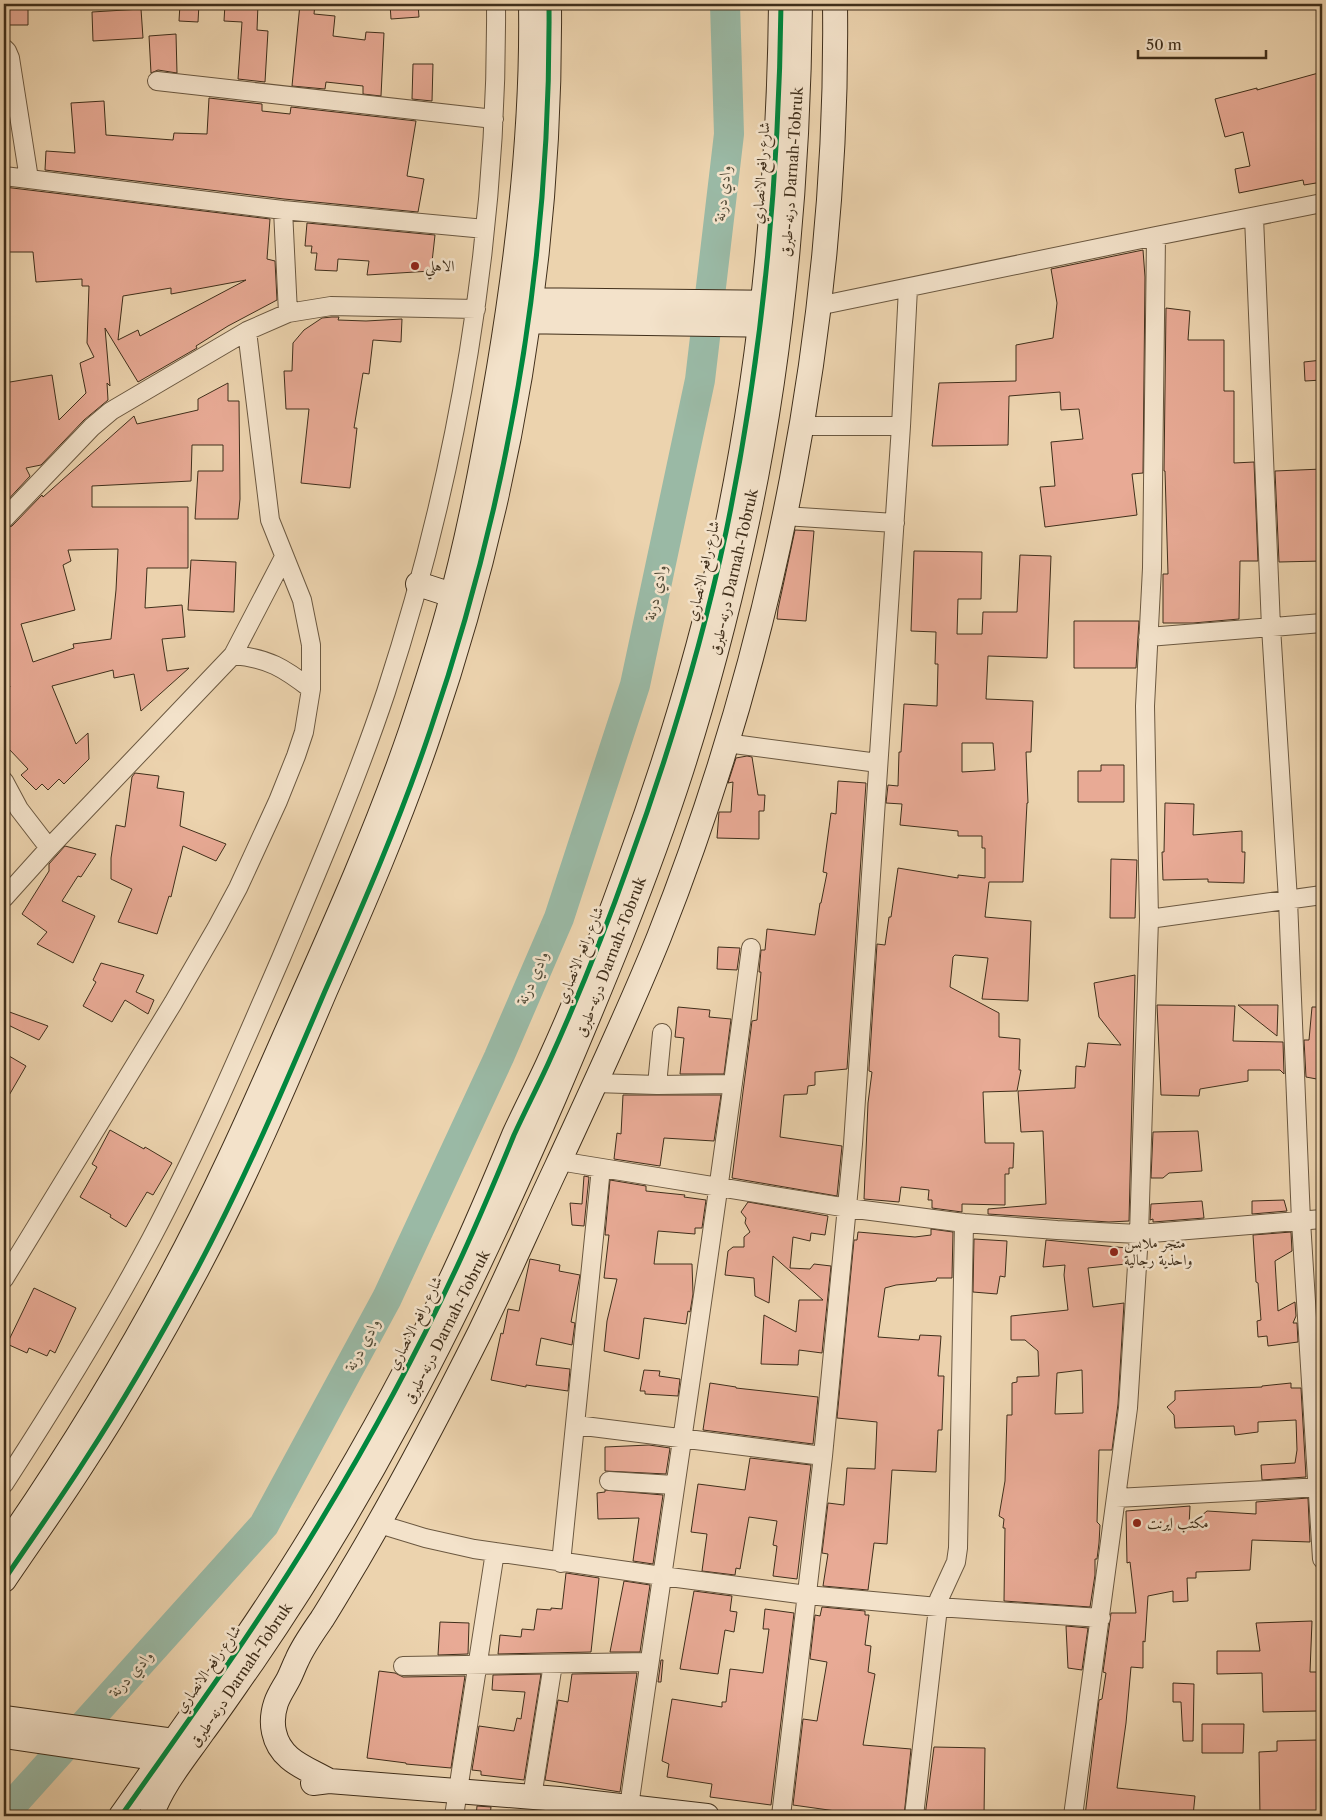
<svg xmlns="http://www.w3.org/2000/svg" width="1326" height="1820" font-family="'Libre Caslon Text',Amiri,serif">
	<rect width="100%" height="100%" fill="#ecd3ae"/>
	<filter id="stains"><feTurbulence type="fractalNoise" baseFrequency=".004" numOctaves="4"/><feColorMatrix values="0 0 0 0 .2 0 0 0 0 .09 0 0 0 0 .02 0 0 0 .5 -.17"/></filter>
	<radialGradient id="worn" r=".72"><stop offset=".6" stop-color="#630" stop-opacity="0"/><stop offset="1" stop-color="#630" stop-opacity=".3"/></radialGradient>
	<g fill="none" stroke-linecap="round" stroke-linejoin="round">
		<!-- river -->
		<path stroke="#9ab9a5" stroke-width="30" d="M4,1814L264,1525L387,1298L499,1057L559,918L635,685L700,380L729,134L725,4"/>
	</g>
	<!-- building -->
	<path fill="#e8aa95" stroke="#402f1b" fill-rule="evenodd" d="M4,4H28V25H4Z
		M180,4H199L198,22L179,21Z
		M225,4H258L257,30L268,31L265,82L238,79L242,22L224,21Z
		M300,4H315L314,14L335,16L333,36L365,40L366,32L384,33L381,96L363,94V86L326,82L325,89L292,86Z
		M390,4H418L419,17L391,19Z
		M141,9L143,38L93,41L92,12Z
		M176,34L177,73L158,70L151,73L149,36Z
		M413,64H433L432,101L412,99Z
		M1322,72V182L1304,185L1303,180L1239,193L1235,169L1250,166L1243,132L1225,137L1215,99L1257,88V90Z
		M209,98L262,104V111L290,114L291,107L416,121L407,176L424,179L418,212L284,199L45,170L46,151L75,153L71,103L104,101L106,135L173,140L174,133L207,134Z
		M4,187L270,219L267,259L275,261L277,300L228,326L196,346L197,348L138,382L105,328L110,386L107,383L108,400L84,420L41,465L26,468L30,476L4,504V383L52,375L59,420L86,393L80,363L94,357L87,343L89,286H82V279L36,282L33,252H4ZM246,280L140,336L138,330L118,340L123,296L171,288V294Z
		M307,223L435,235L431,271L367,275L369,261L338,259L337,271L315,270L317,253H311L312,246H305Z
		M1143,250L1145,277L1143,473L1132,474L1137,515L1045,527L1040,487L1055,486L1051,442L1083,439L1079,409L1061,410L1060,392L1009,396L1008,445L932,446L939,383L1016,381V345L1053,338L1057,303L1051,269Z
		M1166,308L1190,311L1188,340H1224V391H1234V463L1254,462L1258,561H1240L1239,619L1193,623H1163V574H1168L1165,471H1164Z
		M332,317H339L338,320L366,321L402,319L401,342L373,340L369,374L363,373L354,428H357L350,488L301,483L309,409H286L284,371H292L293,343L304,330L322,318Z
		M1322,360V380L1305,381L1304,362Z
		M228,383V401H239L240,499L238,519H195L198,471H223V445H192L191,481L92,486V507H188V568H147L145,608L182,605L185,637L162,639L167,671L189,668L141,711L134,674L114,678L113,670L52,686L76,744L88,733L89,759L64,784L59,779L48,790L42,784L36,790L21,775L28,769L9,749L4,737V689L10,687L4,669V529L12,526L42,495L43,497L134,416L137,424L198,410V399ZM118,549L116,590L111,639L73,644L74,648L33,662L21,624L75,610L63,565L71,561L68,550Z
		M1322,469V561L1279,562L1275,471Z
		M795,530L814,531L806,621L777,619L778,609Z
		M914,551L982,552L981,599H958L957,634H982L983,612H1017L1020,555L1051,556L1047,658L988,656L986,699L1033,701L1031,752H1026L1028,803H1027L1023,882H989L985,917L1031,921L1028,1001L982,999L988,958L955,955L953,957L950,987L999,1013V1037L1020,1039L1019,1070H1021L1017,1091L983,1092L985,1143H1014L1013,1168H1009V1174H1005V1205L962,1204V1212L932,1208V1200H928L929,1190L901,1187L899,1202L864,1199L868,1103L872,1072L869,1071V1068L877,944L885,945L889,917H891L898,868L958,878V875L985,878V848H982V836H958V831L900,825L902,804L886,803L888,785L898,786L899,752H901L904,704L937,706L938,664H935L936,632L911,631ZM962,743H993L995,770L962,772Z
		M191,560L236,562L234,612L188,610Z
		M1074,621H1139L1136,668H1074Z
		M747,756L752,757L758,795H765L764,811H759V839L717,838L719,812H731L733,782L728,783L736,758Z
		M1101,765H1124V802H1078V771H1101Z
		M135,773L159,776L157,788L184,792L180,826L226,844L216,861L183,846L171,897L169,896L157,934L118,922L132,889L111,879V858L116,825L125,827L132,777Z
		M838,781L866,783L847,1069L815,1072V1085L808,1086L807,1094L784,1095L780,1137L842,1146L837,1196L732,1178L752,1021L757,1020L761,972H759L761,950H765L767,929L815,935L820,903H821L827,873L823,872L831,813L836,814Z
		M1165,803L1194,804L1193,835L1242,831V852H1245L1244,883L1208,882V879L1163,880L1162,852H1164Z
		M65,846L96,854L81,877L78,876L62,901L95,916L73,963L37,944L47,932L22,914L49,871V864Z
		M1111,859L1137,860L1135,918H1110Z
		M718,947L740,948L737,970L717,969Z
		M101,963L144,975L136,992L154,1000L148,1014L125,1000L112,1022L83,1006L96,982L93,980Z
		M1135,975L1129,1221L1109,1222L988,1214V1209L1046,1204L1043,1131L1021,1132L1018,1091L1075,1088L1076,1066L1085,1067L1088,1043L1121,1045L1099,1017L1094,983Z
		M1157,1005L1235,1006L1233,1041L1283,1042L1284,1074L1280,1070H1248V1081L1200,1089L1199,1096L1161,1095Z
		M1238,1005H1278L1277,1036L1253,1017Z
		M678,1007L710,1010L709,1017L731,1019L724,1074H680L684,1038L675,1037Z
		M1312,1007H1322V1080L1306,1077L1304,1040H1309Z
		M4,1010L48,1026L39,1040L4,1023Z
		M4,1053L26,1066L4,1104Z
		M623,1095H721L714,1141L664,1138L660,1166L614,1159L617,1133L621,1134Z
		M110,1130L144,1149L145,1147L172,1163L153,1195L147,1192L126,1227L110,1217L111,1215L80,1197L97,1167L92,1164Z
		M1198,1131L1202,1171L1169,1173L1163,1178H1151L1153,1132Z
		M584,1176L589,1177L584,1226L572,1225L570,1203L582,1204Z
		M610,1180L646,1186V1191L685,1195L684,1197L706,1200L702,1228H695V1234L658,1231L654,1264H692L693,1294L690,1312L688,1311L686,1324L644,1318L639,1359L604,1351L607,1321L617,1279L604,1278L609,1235H605Z
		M1284,1200L1287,1211L1252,1214V1201Z
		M1202,1201L1204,1218L1153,1222V1219L1150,1220L1151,1204Z
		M748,1202L828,1216L825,1235L811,1233L810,1241L793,1237L790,1268L810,1269L814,1264L831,1266L822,1353L799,1350L798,1365L761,1364L764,1315L796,1332L799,1300H823L773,1256L769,1303L755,1296L754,1278L725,1275L728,1251L733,1247H744V1237L750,1232L745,1223L746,1218L741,1212Z
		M931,1229L953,1232L952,1278H937L936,1281L896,1285L885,1288L878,1337L919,1340L920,1335L941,1336L938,1376H944L942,1430H938L936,1472L892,1470L887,1544L874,1543L868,1590L823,1586L828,1554L822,1553L828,1503L844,1505L847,1468L875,1469L877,1422L837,1418L854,1240H857L858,1232L915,1237L931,1235Z
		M1291,1232L1292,1251L1275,1261L1278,1311L1295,1302L1296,1316L1293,1323H1297L1298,1342L1268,1346L1267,1336L1258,1337L1257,1321L1261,1320L1258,1283L1256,1282L1253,1235Z
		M974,1239L1007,1241L1005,1277L1000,1276L997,1294L973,1292Z
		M1046,1240L1127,1248L1126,1264L1088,1268L1093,1307L1124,1303L1118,1404L1112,1450H1099L1097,1522L1100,1525L1099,1543L1097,1559H1095V1575L1090,1607L1004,1601L1005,1528H1003L1004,1519L999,1516L1005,1481L1007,1415H1012V1383L1017,1382V1377L1039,1376L1038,1351L1025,1340H1011V1316L1068,1310L1064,1275L1065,1265L1043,1267ZM1082,1370L1083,1413L1055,1414L1057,1373Z
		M530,1259L560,1265L559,1271L580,1275L571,1322L575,1323L572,1345L541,1338L536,1365L570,1369L568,1391L526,1385V1387L491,1380L501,1333L503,1334L508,1309L519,1311Z
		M34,1288L76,1308L55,1353L50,1350L47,1356L29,1348L27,1353L7,1344Z
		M644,1370L660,1371L659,1376L680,1379L678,1396L645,1394V1391H640Z
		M710,1383L736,1387V1388L818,1397L813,1444L703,1430Z
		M1291,1383V1388H1301L1306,1477L1262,1480L1261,1465L1295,1463L1297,1450L1296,1420L1258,1422V1432L1235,1435L1234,1426L1175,1428L1174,1415L1167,1407L1175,1400V1391L1262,1387V1386Z
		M649,1445L670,1448L666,1474L605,1471V1447Z
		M750,1458L811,1465L797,1579L773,1576L777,1546L773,1545L777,1521L749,1517L740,1569L736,1568L735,1575L702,1571L707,1534L691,1532L698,1484L745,1490Z
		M605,1490L663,1495L653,1564L633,1561L639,1518L598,1519L597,1493L605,1492Z
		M1308,1498L1310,1542L1252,1540L1250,1570L1196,1572V1578H1187L1188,1601L1173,1602V1591L1148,1596L1145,1642L1143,1641V1668L1131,1667L1126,1723L1117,1788L1195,1796L1193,1816H1085L1099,1700L1102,1699L1106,1673L1103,1672L1111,1613H1136L1130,1562L1127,1563L1126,1511L1190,1506L1189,1526L1207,1511L1256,1514V1502Z
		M566,1573L599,1578L591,1652L498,1654L500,1635L521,1637L522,1629L534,1630L537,1609L551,1610V1608L562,1609Z
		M624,1581L650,1585L640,1652H610Z
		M694,1591L732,1596L730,1611L737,1612L734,1632L725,1630L718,1674L680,1669Z
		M822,1607L865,1611V1615H869L865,1645L871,1646L868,1672L875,1674L863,1745L911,1749L904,1816H849L850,1813L793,1805L803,1719L817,1721L827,1662L810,1659L815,1615L820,1616Z
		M765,1609L794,1613L771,1805L710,1797L712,1784L667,1777L669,1764L662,1761L672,1699L722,1707V1702H726L730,1669L763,1673L769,1629H763Z
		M1312,1621L1310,1672H1317V1711L1263,1712L1262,1673L1217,1674V1651H1260L1256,1623Z
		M440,1622L469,1623L468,1654L438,1655Z
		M1066,1626L1088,1628L1082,1670L1068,1668Z
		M661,1660H663L661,1682H658Z
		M379,1671L395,1673L403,1677L465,1676L451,1768L406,1764V1763L367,1758Z
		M637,1673L620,1792L545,1780L558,1700L568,1702L572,1674Z
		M541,1674L524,1780L481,1775V1771L472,1770L479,1726L514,1731L517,1718L521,1719L525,1692L492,1690L493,1675Z
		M1173,1683L1194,1684L1193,1741H1183L1181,1702H1173Z
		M1202,1724H1244L1243,1753H1202Z
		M1317,1740L1322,1816H1260L1259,1752L1277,1751V1741Z
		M934,1747L985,1748L984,1816H925Z
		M477,1806L491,1807L490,1816H476Z"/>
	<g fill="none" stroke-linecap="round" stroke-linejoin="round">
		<!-- street casing -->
		<g stroke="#6b5840" stroke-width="20">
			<path id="street" d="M4,48L7,51L10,58L29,179
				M157,81L494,119
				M4,176L283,210L485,229
				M283,210L288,313
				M1254,217L1271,627L1288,900L1301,1221L1322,1559
				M818,306L1156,236L1322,203
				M802,426H901
				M784,516L895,523
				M4,519L92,427L111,411L247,331L288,313L331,306L476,309
				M1148,637L1322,623
				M233,655C268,658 284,668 311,689
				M726,743L878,763
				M4,781L19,809L49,848
				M4,898L49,848L233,655L284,557
				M1149,919L1322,895
				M595,1083L657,1085L733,1084
				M657,1085L662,1033
				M559,1161L848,1208L964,1223L1057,1230L1139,1234L1322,1219
				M4,1279L173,1003L217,927L238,888L278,801L296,756L304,732L311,689V645L302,600L270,520L247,331
				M576,1425L823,1456
				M609,1481L674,1485
				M4,1484C56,1404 106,1323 151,1239C199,1148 240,1053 281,958C318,870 356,782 386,692C458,471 498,236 496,4
				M1116,1498L1322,1487
				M379,1524L425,1538L474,1549L662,1576L807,1595L938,1607L1101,1618
				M561,1563L601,1168
				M403,1666L649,1662
				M532,1797L553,1664
				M629,1807C669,1521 714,1235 751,948
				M454,1816L495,1552
				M781,1816L823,1456L853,1144L901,426L908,288
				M914,1816L939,1599L956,1562L958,1548L964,1223
				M1073,1816L1128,1408L1139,1234L1149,919L1145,706L1152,568L1156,236"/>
		</g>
		<!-- secondary casing -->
		<g stroke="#402f1b" stroke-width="26">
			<path id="secondary" d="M516,300L778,303
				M513,321L775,325
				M418,584L452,595
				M4,1548C89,1425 166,1295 229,1160C248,1120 266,1079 284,1038C329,937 375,836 411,731C424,692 437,652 448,612C470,532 485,450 499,368C519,248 533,126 531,4
				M4,1580C31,1540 59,1501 85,1460C125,1399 162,1334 197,1269C245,1179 285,1085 325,991C363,905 400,820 430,731C510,497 551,251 549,4
				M4,1718L174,1741
				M4,1736L161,1759
				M329,1781C307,1768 280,1761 274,1732C272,1723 273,1712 276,1703C279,1694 285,1686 289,1678C292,1672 294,1666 297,1660C303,1646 313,1632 322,1619C334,1600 345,1581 357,1561C401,1486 441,1410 480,1332C507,1277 531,1221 557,1166C592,1090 628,1014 659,937C775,644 839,319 835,4
				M313,1783L329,1781L559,1799L707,1816
				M121,1816C189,1719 259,1624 320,1522C369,1441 415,1357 455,1271C476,1226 495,1181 514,1135C525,1111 537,1088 548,1064C578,998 605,931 629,863C668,756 702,644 726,532C762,359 779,181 781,4
				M151,1816C162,1785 183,1760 202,1733C220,1709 236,1685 253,1661C307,1582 356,1501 401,1417C458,1313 507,1206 554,1098C600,990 646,880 682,768C706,693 726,617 743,540C782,365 798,184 800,4"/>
		</g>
		<!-- street -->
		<use href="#street" stroke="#f3e2ca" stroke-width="18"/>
		<!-- secondary -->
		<use href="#secondary" stroke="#f3e2ca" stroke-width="24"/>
		<!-- cycleway casing -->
		<g stroke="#f3e2ca" stroke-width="8">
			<path id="cycleway" d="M4,1580C31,1540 59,1501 85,1460C125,1399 162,1334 197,1269C245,1179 285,1085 325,991C363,905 400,820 430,731C510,497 551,251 549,4
				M121,1816C189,1719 259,1624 320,1522C369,1441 415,1357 455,1271C476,1226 495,1181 514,1135C525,1111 537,1088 548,1064C578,998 605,931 629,863C668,756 702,644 726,532C762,359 779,181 781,4"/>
		</g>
		<!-- cycleway -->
		<use href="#cycleway" stroke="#00873e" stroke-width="5"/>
	</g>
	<!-- markers -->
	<g fill="#8f2418" stroke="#f3e2ca" stroke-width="2">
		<circle cx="415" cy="266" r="5"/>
		<circle cx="1114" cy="1252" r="5"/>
		<circle cx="1137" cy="1523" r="5"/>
	</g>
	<g text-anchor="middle" stroke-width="5" stroke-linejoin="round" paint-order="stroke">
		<!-- street labels -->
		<g font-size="15" fill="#402f1b" stroke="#f3e2ca">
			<text transform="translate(792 172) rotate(-86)" y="5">درنه-طبرق Darnah-Tobruk</text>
			<text transform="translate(761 173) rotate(-86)" y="5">شارع رافع الانصاري</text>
			<text transform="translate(703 571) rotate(-77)" y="5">شارع رافع الانصاري</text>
			<text transform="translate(734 572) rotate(-77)" y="5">درنه-طبرق Darnah-Tobruk</text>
			<text transform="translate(580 955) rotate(-68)" y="5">شارع رافع الانصاري</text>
			<text transform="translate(611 957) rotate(-69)" y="5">درنه-طبرق Darnah-Tobruk</text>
			<text transform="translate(415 1323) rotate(-63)" y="5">شارع رافع الانصاري</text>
			<text transform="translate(447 1327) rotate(-63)" y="5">درنه-طبرق Darnah-Tobruk</text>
			<text transform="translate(208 1669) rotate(-55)" y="5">شارع رافع الانصاري</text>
			<text transform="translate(241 1675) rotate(-56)" y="5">درنه-طبرق Darnah-Tobruk</text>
		</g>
		<!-- poi labels -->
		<g font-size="15" fill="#402f1b" stroke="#f3e2ca" text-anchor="start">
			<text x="425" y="271">الاهلي</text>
			<text x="1124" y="1248">متجر ملابس<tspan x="1124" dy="17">واحذية رجالية</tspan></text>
			<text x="1147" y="1528">مكتب ايرنت</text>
		</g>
		<!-- water labels -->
		<g font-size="16" font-style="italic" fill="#524b37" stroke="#f3e2ca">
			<text transform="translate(722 193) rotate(-83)" y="6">وادي درنة</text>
			<text transform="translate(655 592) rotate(-78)" y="6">وادي درنة</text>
			<text transform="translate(532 977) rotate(-66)" y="6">وادي درنة</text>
			<text transform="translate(362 1344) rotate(-62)" y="6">وادي درنة</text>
			<text transform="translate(131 1673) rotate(-48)" y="6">وادي درنة</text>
		</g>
	</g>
	<!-- margin -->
	<rect width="1326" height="1820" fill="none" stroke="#ecd3ae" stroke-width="20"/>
	<rect x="5" y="5" width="1316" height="1810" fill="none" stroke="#402f1b" stroke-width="2.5"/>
	<rect x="10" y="10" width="1306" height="1800" fill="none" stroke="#402f1b"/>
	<!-- scale -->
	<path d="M1138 50v8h128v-8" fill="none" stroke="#402f1b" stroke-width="2.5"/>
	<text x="1146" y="50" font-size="15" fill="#402f1b" stroke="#f3e2ca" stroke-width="4" paint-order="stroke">50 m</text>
	<rect width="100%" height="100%" filter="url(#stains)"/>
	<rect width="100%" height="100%" fill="url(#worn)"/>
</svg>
